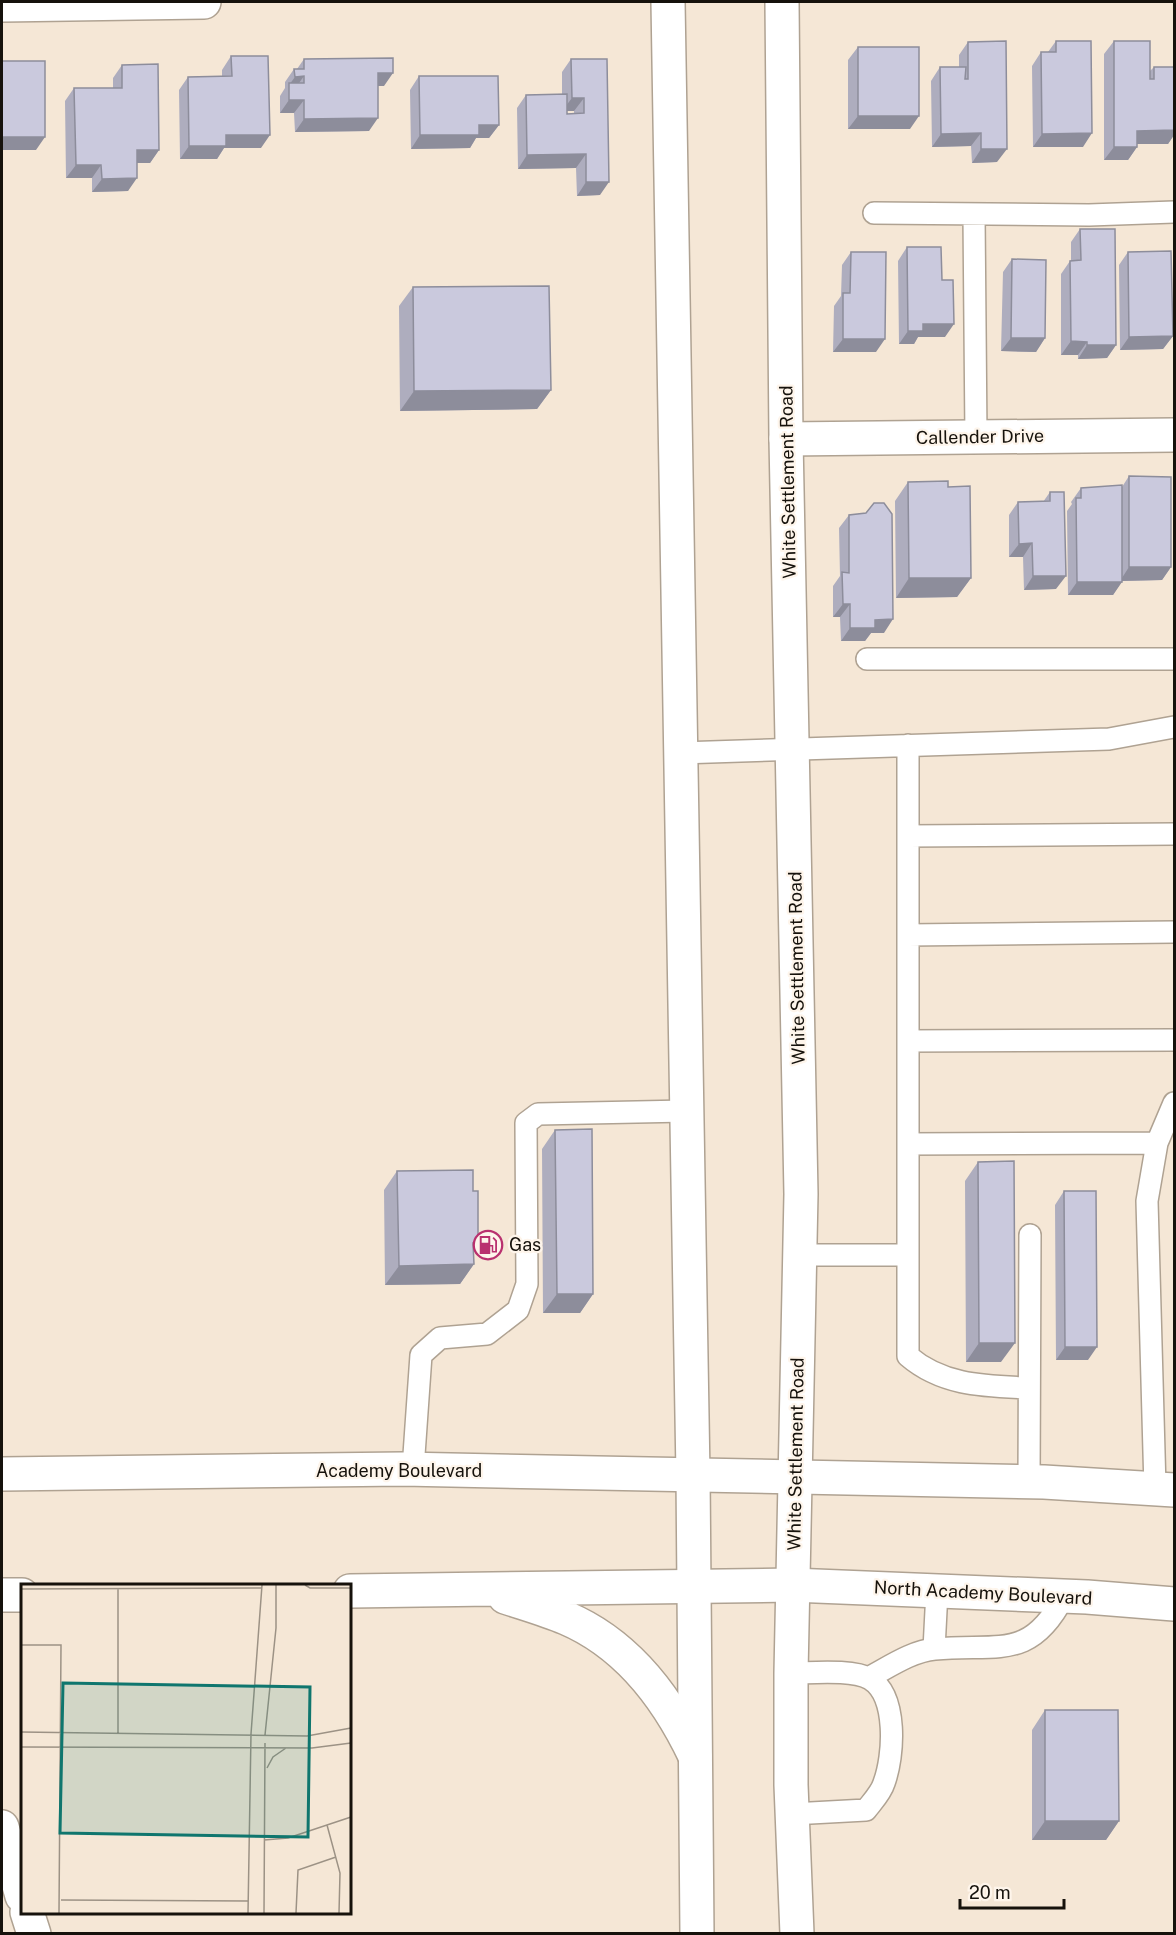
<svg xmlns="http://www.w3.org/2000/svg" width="1176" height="1935" font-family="'Public Sans',sans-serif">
<rect width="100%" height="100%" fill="#f5e7d6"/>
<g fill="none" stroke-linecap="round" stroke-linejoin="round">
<g stroke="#afa292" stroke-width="24">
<path id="lane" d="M874,213L1089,215L1174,212
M974,215L976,437
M867,659H1174
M908,745V1144
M680,753L1109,739L1174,727
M908,836L1174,834
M908,935L1174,932
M908,1041L1174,1040
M800,1255H908
M1029,1388C985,1386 943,1386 908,1356V1144L1157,1143
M413,1469L421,1355L440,1338L487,1334L518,1310L527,1284L526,1123L538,1114L686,1111
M1029,1482L1030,1235
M1155,1488L1147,1201L1157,1143L1174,1103
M934,1649L937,1591
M791,1673C812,1673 853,1669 870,1679C898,1696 894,1756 884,1783C881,1793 872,1802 866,1810L792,1814
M868,1678C889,1667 912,1651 935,1649C997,1643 1030,1662 1064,1596"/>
</g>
<g stroke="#afa292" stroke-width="36">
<path id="street" d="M2,5L204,2
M786,439L1174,435
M2,1827L22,1896
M27,1912L34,1934"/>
</g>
<g stroke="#afa292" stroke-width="36">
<path id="secondary" d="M2,1474L403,1469L1044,1482L1174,1490
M350,1591L792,1585L1087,1597L1174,1604
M2,1595H22
M505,1597C526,1604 547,1610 566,1618C627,1644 668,1699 695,1756"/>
</g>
<g stroke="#afa292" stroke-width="36">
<path id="primary" d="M668,2L693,1475L697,1934
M782,2L786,439L801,1194L791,1673V1785L797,1934"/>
</g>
<use href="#lane" stroke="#fff" stroke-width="21"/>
<use href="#street" stroke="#fff" stroke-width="33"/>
<use href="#secondary" stroke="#fff" stroke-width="33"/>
<use href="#primary" stroke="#fff" stroke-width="33"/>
</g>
<path fill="#aeadbe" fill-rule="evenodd" d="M1056,41L1083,147H1033L1032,66L1041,52H1048Z
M1114,41L1150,71L1154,67H1174V135L1168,144H1137V147L1128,160H1104V54Z
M968,42L997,162L972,163L971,146L932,147L931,81L940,67H959V55Z
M858,47L910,129H848V60Z
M231,56L261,148H224L217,159H180L179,90L188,77L222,76V70Z
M304,59L384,86H378L369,131L295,132L294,113H280V96L285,88V82L294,69H297Z
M571,59H607L600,195L577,196L576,168L518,169L517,108L526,95L562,94V72ZM567,111H574V113L567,114Z
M122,65L159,150L150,163H137L128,191L92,192V178H66L65,101L74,88H113V78Z
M419,76L499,125L489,138H476L470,148L411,149L410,90Z
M1080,229L1116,345L1107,358L1078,359V355H1061V274L1070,261H1071V242Z
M907,247L942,280L945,337H918L914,344H899L898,261Z
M851,252L876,352H833L834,306L841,296L842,265Z
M1128,252L1173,336L1163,349L1120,350L1119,265Z
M1012,259L1045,338L1036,352L1001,351L1003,272Z
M413,287L551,390L537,409L400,411L399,306Z
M1129,476L1171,567L1162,580L1122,581L1113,595H1068L1067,511L1072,504L1071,502L1081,488L1122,487Z
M908,482L948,487L971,578L957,597L896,598L895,501Z
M1050,492L1056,589L1024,590L1023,557H1009V515L1018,502H1043Z
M849,515L884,633H871L865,641H841L840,617H833V586L840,576L839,528Z
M555,1130L593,1294L580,1313H543L542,1149Z
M978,1162L1001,1362H966L965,1181Z
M397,1171L473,1191L474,1264L460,1284L385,1285L384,1190Z
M1064,1191L1088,1360H1056L1055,1205Z
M1045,1710L1119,1821L1106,1840H1032V1730Z"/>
<path fill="#8d8d9b" d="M378,73H393L384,86H369Z
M304,76L294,90L289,85L295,77Z
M572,98H584L574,111H562Z
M289,100H304L294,113H280Z
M858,116H919L910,129H848Z
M378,118L369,131L295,132L304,119Z
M479,125H499L489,138H476L470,148L411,149L420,135Z
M1174,130V135L1168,144H1128L1137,131Z
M981,133L971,146L932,147L941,134Z
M1092,133L1083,147H1033L1042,134Z
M226,135H270L261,148H224L217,159H180L189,146Z
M2,137H45L36,150H2Z
M1114,147H1137L1128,160H1104Z
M981,149H1007L997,162L972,163Z
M137,150H159L150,163H127Z
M586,154L576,168L518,169L527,155Z
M76,165H101L92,178H66Z
M137,178L128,191L92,192L102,179Z
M586,182H609L600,195L577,196Z
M923,324H954L945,337H918L914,344H899L908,331Z
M1173,336L1163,349L1120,350L1129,337Z
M1011,338H1045L1036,352L1001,351Z
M843,339H885L876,352H833Z
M1071,341L1087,342L1078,355H1061Z
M1087,345H1116L1107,358L1078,359Z
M551,390L537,409L400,411L414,391Z
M1032,543L1023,557H1009L1019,544Z
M1129,567H1171L1162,580L1120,581Z
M1033,576H1066L1056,589L1024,590Z
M909,578H971L957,597L896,598Z
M1077,582H1122L1113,595H1068Z
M843,604H850L840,617H833Z
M893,619L884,633H871L865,641H841L850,628L875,620Z
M473,1243H478L465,1262Z
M474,1264L460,1284L385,1285L399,1266Z
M557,1294H593L580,1313H543Z
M979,1343H1015L1001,1362H966Z
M1065,1347H1097L1088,1360H1056Z
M1045,1821H1119L1106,1840H1032Z"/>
<path fill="#cac9dd" stroke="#8d8d9b" stroke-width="1.5" d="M1006,41L1007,149H981V133L941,134L940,67H966L965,79H968V42Z
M1056,41H1091L1092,133L1042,134L1041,52H1056Z
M1114,41H1150V79H1154V67H1174V130L1137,131V147H1114Z
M858,47H919V116H858Z
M231,56H268L270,135H226V146H189L188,77L232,76Z
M393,58V73H378V118L304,119V100H289V83H304V76L295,77L294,69H304V59Z
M571,59H607L609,182H586V154L527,155L526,95L567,94V114L584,113V98H572Z
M2,61H45V137H2Z
M158,64L159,150H137V178L102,179L101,165H76L74,88H122V65Z
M419,76H498L499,125H479V135H420Z
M1080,229H1115L1116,345H1087V342L1071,341L1070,261L1081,260Z
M907,247H941L942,280H953L954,324H923V331H908Z
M1171,251L1173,336L1129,337L1128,252Z
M851,252H886L885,339H843V293H850Z
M1012,259L1046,260L1045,338H1011Z
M549,286L551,390L414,391L413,287Z
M1129,476L1171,477V567H1129Z
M948,481V487L970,486L971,578H909L908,482Z
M1122,485V582H1077L1076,498H1081V488Z
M1050,492H1064L1066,576H1033L1032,543L1019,544L1018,502L1050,501Z
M874,503H884L892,514L893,619L875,620V628H850V604H843L842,572L849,573V515L866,513Z
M592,1129L593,1294H557L555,1130Z
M1014,1161L1015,1343H979L978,1162Z
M473,1170V1191H478V1243H473L474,1264L399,1266L397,1171Z
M1064,1191H1096L1097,1347H1065Z
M1045,1710H1118L1119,1821H1045Z"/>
<defs>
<g id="fuel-ring" transform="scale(1.5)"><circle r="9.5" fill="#fef5eb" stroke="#b9316f" stroke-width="1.5"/><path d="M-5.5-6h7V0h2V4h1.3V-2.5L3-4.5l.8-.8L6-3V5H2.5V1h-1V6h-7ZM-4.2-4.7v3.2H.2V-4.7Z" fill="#b9316f"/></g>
</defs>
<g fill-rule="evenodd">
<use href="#fuel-ring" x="488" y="1245"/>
</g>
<g text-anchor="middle" stroke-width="4.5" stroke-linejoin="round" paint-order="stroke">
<g font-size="18" fill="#16120c" stroke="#fef5eb">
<text transform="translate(980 437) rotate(-1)" y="6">Callender Drive</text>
<text transform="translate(788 482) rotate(-91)" y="6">White Settlement Road</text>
<text transform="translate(797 968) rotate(-91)" y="6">White Settlement Road</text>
<text transform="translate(796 1454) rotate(-89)" y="6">White Settlement Road</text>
<text x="399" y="1477">Academy Boulevard</text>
<text transform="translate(983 1593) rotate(3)" y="6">North Academy Boulevard</text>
</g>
<g font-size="18" fill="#16120c" stroke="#fef5eb" text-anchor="start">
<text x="509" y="1251">Gas</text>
</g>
</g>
<g transform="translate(21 1584)">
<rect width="330" height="330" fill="#f5e7d6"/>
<path fill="none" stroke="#9c9285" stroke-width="1.5" d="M284,1L289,4H330M0,5L241,4M97,5V149M0,61H40L38,329M0,148L286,152L330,144M230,150L241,1M244,151L255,44V1M0,163L291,164L330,159M246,184L252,173L265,164M306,241L319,289L318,329M243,256L267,254L330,233M40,316L227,317M227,329L230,150M243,329L244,159M275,329L277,286L315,273"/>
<path fill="#0f766e" fill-opacity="0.15" stroke="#0f766e" stroke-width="3" d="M42,99L289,103L287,253L39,249Z"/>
<rect width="330" height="330" fill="none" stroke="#16120c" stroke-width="3"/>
</g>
<rect width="1176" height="1935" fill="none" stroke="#16120c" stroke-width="6"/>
<path d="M960 1899v9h104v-9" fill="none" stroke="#16120c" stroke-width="3"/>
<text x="969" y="1899" font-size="18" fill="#16120c" stroke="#fef5eb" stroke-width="4.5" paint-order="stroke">20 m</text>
</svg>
